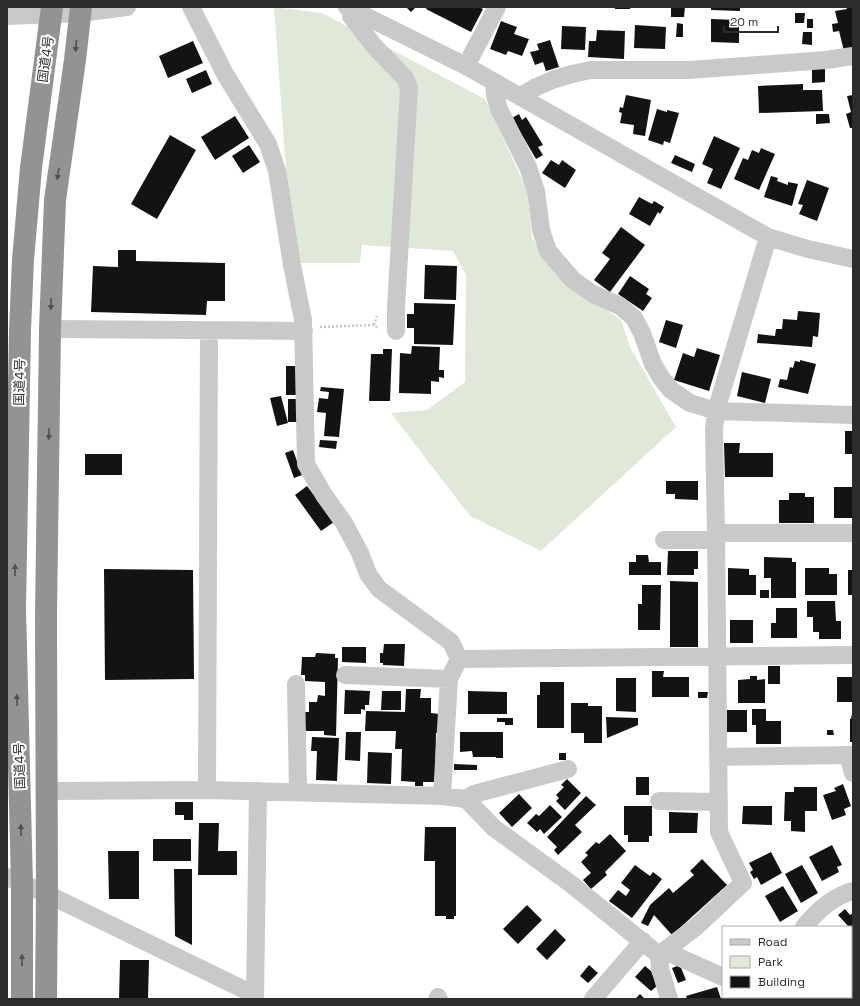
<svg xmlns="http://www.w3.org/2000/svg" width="860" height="1006" font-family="'Space Grotesk','Noto Sans JP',sans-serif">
<rect width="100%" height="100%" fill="#fff"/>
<path fill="#e0e9d9" d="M274,7L322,13L485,99L527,190L532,238L556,275L621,320L630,347L676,427L541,551L470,516L391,413L427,410L465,382L466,275L453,251L362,245L360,263H300L287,183Z"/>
<path fill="#131313" d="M406,7H416L411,12Z
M427,7H479L483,9L471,32L426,9Z
M615,7H631L630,9H615Z
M671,7H685L684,17H671Z
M711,7H740V11L711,10Z
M846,7H853V49L844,51L839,31L833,32L832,24L838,23L835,11L847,9Z
M795,13H805L804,23H795Z
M711,19L739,20V43L711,42Z
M807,19H813V28H807Z
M501,21L517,27L514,34L529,39L522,56L508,51L506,55L490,49Z
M677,23L683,24V37H676Z
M635,25L666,27L665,49L634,48Z
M562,26L586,27L585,50L561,49Z
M597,30L625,31L624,59L588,57L589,41H596Z
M803,32H812V45L802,44Z
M550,40L559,67L546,71L543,62L535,65L530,52L539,50L537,44Z
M193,41L203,63L168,78L159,56Z
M812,68H825V82L812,83Z
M206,70L212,84L192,93L186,79Z
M803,84V90H822L823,111L759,113L758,86Z
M626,95L651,100L645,136L633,134L634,125L620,123L622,113L619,112L620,107L623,108Z
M853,95V128H850L846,114L851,112L847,96Z
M657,109L667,112V110L679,113L670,143L664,141L663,145L648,140Z
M519,114L522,120L526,117L543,145L538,147L543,155L536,159L512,118Z
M816,114H829L830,123L816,124Z
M235,116L249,138L215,160L201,137Z
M170,135L196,150L157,219L131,204Z
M714,136L740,148L721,189L707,183L713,169L702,164Z
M249,145L260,162L243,173L232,156Z
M761,148L775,154L759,190L734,179L743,158L748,160L752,150L759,153Z
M675,155L695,164L692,172L671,163Z
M551,160L559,165L562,160L576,170L565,188L542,173Z
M771,176L778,178L777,181L788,185V182L798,184L792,206L764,197Z
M807,180L829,188L817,221L799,214L803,205L798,204Z
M639,197L652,204L654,201L664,207L660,214L658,212L650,226L629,214Z
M621,227L645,245L610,292L594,280L610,259L602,253Z
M118,250H136V261L225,263V301H207L206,315L91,312L93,266L118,267Z
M425,265L457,266L456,300L424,299Z
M630,276L649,289L646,294L652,298L643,311L618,294Z
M414,303L455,304L453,345L414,344V328H407V314H414Z
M798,311L820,313L818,337L813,336L812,347L757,343L758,334L775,336L776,329H782L783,319L797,320Z
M666,320L683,325L676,348L659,342Z
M412,346L440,347L439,370H444V378L439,377V382L431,381V394L399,393L400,353L411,354Z
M697,348L720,355L709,391L674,380L683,353L694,357Z
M383,349H392L390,401H369L371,354H383Z
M800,360L816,364L808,394L778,387L780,379L787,380L790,367L793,368L795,361L800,362Z
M286,366H298V395H286Z
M742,372L771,379L765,403L737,396Z
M321,387L344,389L339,437L324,436L326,413L317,412L319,398L328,399L329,392L320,391Z
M281,396L288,423L277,426L270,398Z
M288,399H298V422H288Z
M845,431H853V454H845Z
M320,440L337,441L336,449L319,447Z
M724,443H740L739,453H773V477H725Z
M293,450L302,475L294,478L285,453Z
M85,454H122V475H85Z
M666,481H698V500L675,499V494H666Z
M307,486L334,522L321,531L295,495Z
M834,487H853V518H834Z
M789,493H805V497H814V523H779V500H789Z
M668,551H698V569H694V575H667Z
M636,555H648L649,562H661V575H629V562H636Z
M764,557L792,558V562H796V598H771V578H764Z
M728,568L749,569V575H756V595H728Z
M805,568H829V574H837V595H805Z
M104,569L193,570L194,679L105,680Z
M848,570H853V595H848Z
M670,581L698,582V647H670Z
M642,585H661L660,630H638V604H642Z
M760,590H769V598H760Z
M807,601H835L836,621H841V639H819V632H813V617H807Z
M776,608H797V638H771V623H776Z
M730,620H753V643H730Z
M384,644H405L404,666L383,665V663H380V653H383Z
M342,647H366V663L342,662Z
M316,653L335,654V658H338L336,736L324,735V731H303L304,712H309V702H317L318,695L325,696V682L305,681V675H301L302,657H315Z
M768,666H780V684H768Z
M652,671H664L663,677H689V697H652Z
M750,676H757V680L765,679V703H738V680L750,679Z
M837,677H853V702H837Z
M616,678H636V712L616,711Z
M540,682H564V728H537V695H540Z
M406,689H421L420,698H431V713L439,714V733H436L435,782H423V786H415V782L401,781L402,749H395L396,731H365L366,711L405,712Z
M345,690L370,691L369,705H365V710L361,709V714H344Z
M382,691H401V710H381Z
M468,691L507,692V714H468Z
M698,692H708L707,698H698Z
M571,703H588V706H602V743H584V733H571Z
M752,709H766V721H781V744H756V725H752Z
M727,710H747V732H727Z
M852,714H853V742H850V719H851Z
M606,717L638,718V725L607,738Z
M497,718H513V725H505V722H497Z
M827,730H833L834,735H827Z
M346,732H361L360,761L345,760Z
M460,732H503V758H496V757H473L472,751L460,752Z
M312,737L339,738L337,781L316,780L317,751H311Z
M368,752L392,753L391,784L367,783Z
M559,753H566V760H559Z
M454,764L477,765V770H454Z
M636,777H649V795H636Z
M567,779L581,793L565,810L556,801L559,798L556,795L564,787L561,785Z
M843,784L851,806L844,809L846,815L832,820L823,795L836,791L834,788Z
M794,787H817V811H805V832L791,831V821H784L785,792H794Z
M519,794L532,808L512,827L499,813Z
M586,796L596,805L575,825L582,832L558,855L554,850L557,847L547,837Z
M175,802H193V820H184V815H175Z
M550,805L562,817L544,834L540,829L537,832L527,823L536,814L539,816Z
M624,806H652V836H649V842H628V835H624Z
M743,806H772V825L742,824Z
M669,812L698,813L697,833H669Z
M199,823H219L218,851H237V875H198Z
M425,827H456V916H454V919H446V916H435V861H424Z
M610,834L626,851L605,872L607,875L591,889L583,880L591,873L581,862L588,855L585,853L596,842L599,844Z
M153,839H191V861H153Z
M832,845L842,865L837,867L839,872L822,881L809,857Z
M108,851H139V899H109Z
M771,852L782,873L761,885L757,877L754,879L750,872L753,870L749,863Z
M702,859L727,885L672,935L654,915L648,926L641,923L650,905L669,888L673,893L694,875L690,871Z
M635,865L650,876L653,872L662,879L632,918L609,901L618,890L626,896L630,890L621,883Z
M802,865L818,893L801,903L785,874Z
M174,869H192V945L175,936Z
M783,886L798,911L780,922L765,896Z
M527,905L542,920L518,944L503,929Z
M845,909L850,915L853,913V932L851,927H849L838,915Z
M555,929L566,940L547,960L536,949Z
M853,943V982L851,983V945Z
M120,960H149L148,999H119Z
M589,965L598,973L588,983L580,976Z
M680,965L686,980L678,983L672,968Z
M645,966L651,971L657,986L651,991L635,977Z
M717,987L721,999H687L686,996Z
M640,994L645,999H635Z
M764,997H776L777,999H763Z
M780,997H806L803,999H782Z"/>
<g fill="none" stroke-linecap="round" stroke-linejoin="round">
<path stroke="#c9c9c9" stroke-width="2.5" stroke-dasharray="2 2" stroke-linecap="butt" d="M374,325L377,316
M320,327L374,325L378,328"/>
<path stroke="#c9c9c9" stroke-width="18" d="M191,7L225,74L268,144L277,171L292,265L303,320L306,464L324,495L344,523L360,553L368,574L379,589L451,642L459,659L449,679L442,796
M347,7L466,66L768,237L808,249L853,259
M351,7V16L374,46L405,78L409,88L396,307V331
M7,16L80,13L127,7
M466,66L497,7
M494,82L495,95L499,109L528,167L536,191L541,230L548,251L573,280L593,294L620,306L634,318L642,333L653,364L662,379L671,390L690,403L716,411L853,415
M520,97L536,87L555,79L572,74L591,70H689L826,60L853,56
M768,237L716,411L714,430L716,533H853
M50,329L304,331
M664,540H716
M459,659L853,655
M345,675L449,679
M296,684L298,792
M848,755L853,773
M718,757L853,755
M207,790L209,331
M46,791L207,790L442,796L466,799L494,828L571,884L659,955L660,968L669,999
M466,799L474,794L568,769
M659,801L719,802
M7,877L47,894L255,995
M804,927C817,911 833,896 853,891
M665,951L723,977
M659,955L697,926L743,883L719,832L716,533
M438,997L439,999
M745,997L747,999
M255,999L258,791
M593,999L643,941"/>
<path stroke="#939393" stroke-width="22" d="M22,999V884L15,608L20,330L23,260L31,168L52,7
M46,999L47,894L46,616L50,329L55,200L75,60L81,7"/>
</g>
<defs><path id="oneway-solid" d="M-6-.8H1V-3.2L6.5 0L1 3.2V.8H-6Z"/></defs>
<g fill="#505050">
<use href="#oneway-solid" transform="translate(76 46) rotate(95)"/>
<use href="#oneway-solid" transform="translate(58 174) rotate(98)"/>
<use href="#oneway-solid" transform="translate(51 304) rotate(92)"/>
<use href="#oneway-solid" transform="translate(49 434) rotate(91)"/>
<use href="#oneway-solid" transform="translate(15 570) rotate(-89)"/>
<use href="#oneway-solid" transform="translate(17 700) rotate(-92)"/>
<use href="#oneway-solid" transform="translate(21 830) rotate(-92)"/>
<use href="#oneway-solid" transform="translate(22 960) rotate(-90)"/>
</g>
<g text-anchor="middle" stroke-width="4" stroke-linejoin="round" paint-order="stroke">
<g font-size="13" fill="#2c2c2c" stroke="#fff">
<text transform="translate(45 59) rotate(-82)" y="5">国道4号</text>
<text transform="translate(19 382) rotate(-89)" y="5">国道4号</text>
<text transform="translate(19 766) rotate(-92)" y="5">国道4号</text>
</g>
</g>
<rect width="860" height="1006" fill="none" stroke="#2c2c2c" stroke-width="16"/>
<rect x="722" y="926" width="130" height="72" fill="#ffffff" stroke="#ababab"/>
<rect x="730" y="939" width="20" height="6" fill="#c9c9c9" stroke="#ababab"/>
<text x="758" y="946" font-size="12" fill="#2c2c2c">Road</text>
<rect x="730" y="956" width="20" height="12" fill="#e0e9d9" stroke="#ababab"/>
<text x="758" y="966" font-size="12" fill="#2c2c2c">Park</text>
<rect x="730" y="976" width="20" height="12" fill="#131313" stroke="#ababab"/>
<text x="758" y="986" font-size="12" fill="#2c2c2c">Building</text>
<path d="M724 26v6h54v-6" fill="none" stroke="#2c2c2c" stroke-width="2"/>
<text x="730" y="26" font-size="12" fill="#2c2c2c" stroke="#ffffff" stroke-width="3" paint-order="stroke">20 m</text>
</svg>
